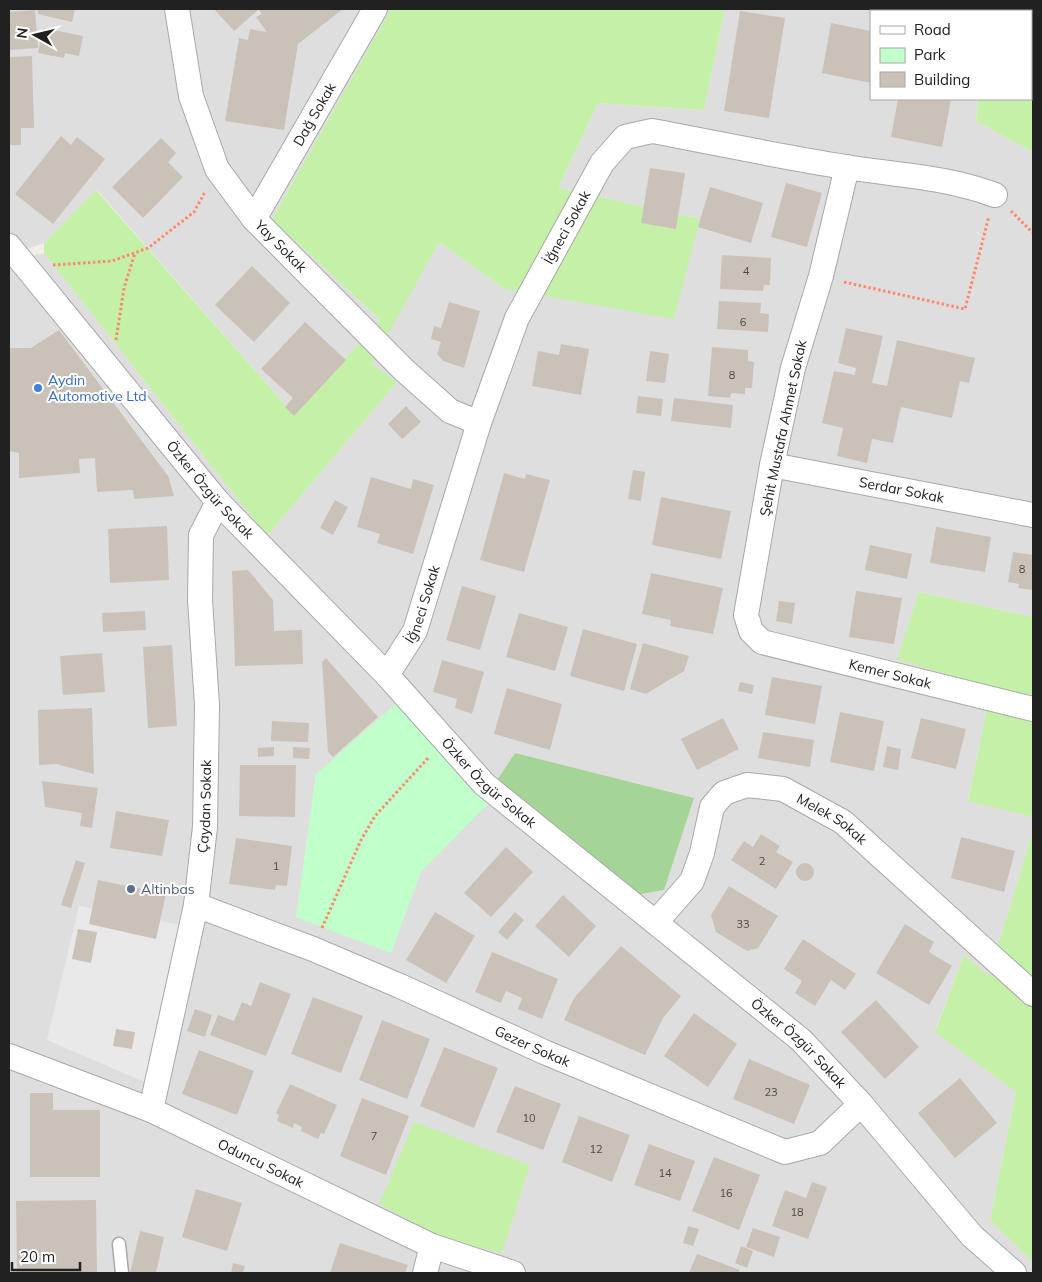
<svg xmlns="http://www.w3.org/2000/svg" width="1042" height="1282" font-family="Mulish,sans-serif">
<rect width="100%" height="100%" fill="#f2efe6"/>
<path fill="#dfdede" d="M9,9H391L272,219L380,320L294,415L97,190L44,243L9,255Z
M725,9H919L933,11H871V99H978L976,121L1033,152V617L919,592L898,659L991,688L968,800L1033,817V830L989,977L964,955L935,1031L1016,1092L990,1220L1033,1262V1273H9V261L44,253L267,536L397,382L372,364L391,326L439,242L505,289L700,219L558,188L598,103L704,110Z"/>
<path fill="#c5f0a8" d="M391,9H725L704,110L598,103L558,188L700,219L674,319L505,289L439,242L372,364L397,382L267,536L44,253V243L96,190L294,415L380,320L272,219Z
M919,9H1033V152L976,121L978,99H1031V11H933Z
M919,592L1033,617V817L968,801L991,688L897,659Z
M1033,830V1262L990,1220L1016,1092L935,1032L964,955L989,976Z
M414,1122L530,1165L502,1253L444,1239L379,1204Z"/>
<path fill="#a4d597" d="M515,753L694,798L664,890L635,895L496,782Z"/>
<path fill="#c1ffcb" d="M398,702L492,800L421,872L391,953L296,917L316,774Z"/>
<path fill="#e9e9e9" d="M79,906L181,925L147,1083L47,1040Z"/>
<path fill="#cac2b9" d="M38,9H75L72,22L38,14Z
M214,9H257L258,10L234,31Z
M258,9H343L298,44L284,130L225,121L239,38L248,40L250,29L267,32L256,17L262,14Z
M35,10L38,48L9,50V12Z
M740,11L785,18L769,118L724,111Z
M831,23L871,31V83L822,73Z
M43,28L83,36L79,56L65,53L64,58L38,53Z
M32,56L34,128H21V145H9V57Z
M898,99H951L942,147L891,137Z
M61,136L71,145L77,137L105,159L53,224L15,194Z
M161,138L176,153L168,162L183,177L143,218L112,187Z
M650,168L685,173L676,229L641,223Z
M786,183L822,193L807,247L771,237Z
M710,187L763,203L751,243L698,227Z
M722,255L771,258L770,285H764L763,291L720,289Z
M252,266L290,303L254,342L215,305Z
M719,301L761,303L760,313L769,314L768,332L717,329Z
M449,302L480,311L464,368L443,361L437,354L441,342L431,339L434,326L441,328Z
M305,322L346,360L294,416L285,407L293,398L261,369Z
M846,328L883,336L872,383L887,386L897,340L975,358L969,383L960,381L952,418L901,407L893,443L872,439L867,463L837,456L843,428L822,423L834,371L855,375L856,368L838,363Z
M59,330L168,476L174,496L134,499L133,490L97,492L95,458L79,459L80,473L19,478V453L10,451L9,348H31Z
M561,344L589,349L581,395L532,386L538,351L559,355Z
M712,347L748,350V361L754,362L752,388H745V394L731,393L730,398L708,396Z
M650,351L669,354L665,383L646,381Z
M638,396L663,399L661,416L636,413Z
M674,398L733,405L731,428L671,421Z
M406,406L421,422L402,439L388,424Z
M633,470L645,472L641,501L628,499Z
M504,473L525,479L526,474L550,480L524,572L480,560Z
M371,477L411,489L413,479L434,485L413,554L377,543L380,534L357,527Z
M661,497L731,511L721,559L652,545Z
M335,500L348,507L333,535L320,528Z
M167,526L169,580L110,583L108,529Z
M936,527L991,537L985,572L930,563Z
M870,545L912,554L907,579L865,570Z
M1013,552L1033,555V590L1018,588L1019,584L1008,582Z
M248,570L273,600L274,631L302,630L303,664L235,666L232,571Z
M651,573L723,588L713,634L670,626L671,620L642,614Z
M462,586L496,596L480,650L446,640Z
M856,591L902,598L894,644L849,637Z
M779,601L795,603L792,624L776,621Z
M145,611L146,630L103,632L102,613Z
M519,613L568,627L555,671L506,657Z
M583,629L637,644L624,691L570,676Z
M643,643L689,656L684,671L646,694L630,689Z
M172,645L177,726L148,728L143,647Z
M102,653L105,692L63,695L60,656Z
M326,658L378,717L333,757L328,752L322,662Z
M442,660L484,672L472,714L455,708L457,699L433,692Z
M772,677L822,686L815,724L765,715Z
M740,682L754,685L752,694L738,691Z
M507,688L562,704L550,750L494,734Z
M92,708L94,774L56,764L39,765L38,710Z
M840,712L884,721L874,771L830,762Z
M723,718L739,749L697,770L681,739Z
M921,718L966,729L956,769L911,758Z
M272,721L309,723L308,742L271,741Z
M763,732L814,740L810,767L758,758Z
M887,746L901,749L898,770L883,767Z
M274,747V756L258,757V748Z
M293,747L310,748L309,759L293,758Z
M240,765H296L295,817L239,816Z
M42,781L98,788L92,828L80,826L82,813L45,807Z
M116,811L169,820L162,856L110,848Z
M761,834L780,846L776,852L793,862L776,889L731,860L744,841L753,847Z
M961,837L1015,851L1004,892L951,878Z
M236,838L292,846L287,886L276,885L275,890L229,884Z
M506,847L533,872L491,917L464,893Z
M76,860L85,863L71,908L61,905Z
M796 872a9 9 0 1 1 18 0a9 9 0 1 1-18 0Z
M98,880L166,894L156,939L89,924Z
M729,886L778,916L758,948L747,951L716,932L711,915Z
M563,895L596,926L569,957L535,926Z
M435,912L475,936L446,983L406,960Z
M515,912L524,920L507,940L498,932Z
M905,924L934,942L929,952L952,966L929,1005L876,973Z
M78,929L97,932L91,963L72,959Z
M803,939L856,974L845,990L831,980L815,1006L795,993L802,981L784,969Z
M621,946L681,996L663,1018L645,1055L564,1020L574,998Z
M492,952L558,979L542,1019L518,1009L522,998L506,991L501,1003L475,992Z
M260,982L291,994L266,1056L210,1035L218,1015L234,1021L242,1002L251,1006Z
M313,997L363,1016L341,1073L291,1054Z
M876,1000L919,1047L885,1079L841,1032Z
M195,1009L212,1015L205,1037L187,1031Z
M694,1013L737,1044L708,1087L664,1056Z
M382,1020L430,1039L407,1099L359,1080Z
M116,1029L135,1032L132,1049L113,1046Z
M444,1047L498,1068L474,1128L420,1106Z
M199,1050L254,1071L237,1115L182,1094Z
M749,1059L810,1085L794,1124L733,1099Z
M960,1078L997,1123L955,1158L918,1113Z
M290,1084L337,1105L324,1134L321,1133L318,1139L301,1131L302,1127L294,1123L293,1128L277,1121L279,1115L276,1113Z
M515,1086L561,1104L543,1150L496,1132Z
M30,1093H53V1110H100V1177H30Z
M362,1098L409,1116L386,1175L340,1156Z
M579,1116L630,1135L612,1182L562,1162Z
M649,1144L695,1161L680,1201L634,1185Z
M714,1157L760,1175L739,1230L692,1211Z
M812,1182L827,1187L808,1239L772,1226L785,1190L806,1198Z
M196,1189L242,1203L227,1251L182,1237Z
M96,1200L97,1273H17L16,1201Z
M688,1226L699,1229L693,1246L683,1243Z
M753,1228L780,1237L774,1257L746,1247Z
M140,1231L164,1237L156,1273H130Z
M340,1243L408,1265L405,1273H330Z
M741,1246L753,1251L747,1268L735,1263Z
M697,1254L740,1270L738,1273H689Z
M233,1263L245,1266L243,1273H231Z"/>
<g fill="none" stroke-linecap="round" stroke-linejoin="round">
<g stroke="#a8a8a8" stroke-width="15">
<path id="service" d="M119,1244L122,1273"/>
</g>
<g stroke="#a8a8a8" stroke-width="26">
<g id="minor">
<path id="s1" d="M177,9L191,96L217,169L254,219L404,370L450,411L479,423"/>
<path id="s2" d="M847,167L821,276L793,368L772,465L746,615L751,631L762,642L1033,709"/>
<path id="s3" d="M254,219L375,9"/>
<path id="s4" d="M9,246L218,502L387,675L484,784L801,1040L861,1104L972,1236L1014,1273"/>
<path id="s5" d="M772,465L1033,515"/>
<path id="s6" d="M387,675L415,631L479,423L517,318L602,163L625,137L652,131C717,143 781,157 846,167C896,175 947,177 995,195"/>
<path id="s7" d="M196,905L313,949L400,986L544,1052L785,1152L820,1143L861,1104"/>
<path id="s8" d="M656,922L692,881L702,853L712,807L724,793L747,785L783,789L843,822L1033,994"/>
<path id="s9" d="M9,1056L151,1110L432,1246L513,1273"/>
<path id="s10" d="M151,1110L196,905L205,827L207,705L200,600L201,535L218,502"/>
<path d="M425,1273L432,1246"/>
</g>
</g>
<path stroke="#ff886a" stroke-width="3" stroke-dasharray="2.5 2.5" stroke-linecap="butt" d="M1011,211L1033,233
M53,265L112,261L148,248L194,212L205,192
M844,282L965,309L989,216
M116,340L124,288L135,253
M322,928L361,840L375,816L429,757"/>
<use href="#service" stroke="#fff" stroke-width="12"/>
<use href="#minor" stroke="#fff" stroke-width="24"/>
</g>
<circle fill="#3f7fe0" stroke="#fff" stroke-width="2" cx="38" cy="388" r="5"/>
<circle fill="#5c6f8a" stroke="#fff" stroke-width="2" cx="131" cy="889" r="5"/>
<g text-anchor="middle" stroke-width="4" stroke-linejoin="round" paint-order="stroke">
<g font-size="11" fill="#4b4947">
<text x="746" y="275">4</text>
<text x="743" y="326">6</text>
<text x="732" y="379">8</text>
<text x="1022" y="573">8</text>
<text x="762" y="865">2</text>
<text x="276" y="870">1</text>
<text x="743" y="928">33</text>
<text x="771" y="1096">23</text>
<text x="529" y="1122">10</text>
<text x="374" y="1140">7</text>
<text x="596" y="1153">12</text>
<text x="665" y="1177">14</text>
<text x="726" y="1197">16</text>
<text x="797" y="1216">18</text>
</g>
<g font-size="14" fill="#212121" stroke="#fff">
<text dy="5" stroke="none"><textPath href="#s3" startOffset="121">Dağ Sokak</textPath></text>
<text dy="5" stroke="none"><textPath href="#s6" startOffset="485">İğneci Sokak</textPath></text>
<text dy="5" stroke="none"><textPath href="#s1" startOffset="266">Yay Sokak</textPath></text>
<text transform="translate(783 428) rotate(-78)" y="5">Şehit Mustafa Ahmet Sokak</text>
<text dy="5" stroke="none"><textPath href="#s4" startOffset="316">Özker Özgür Sokak</textPath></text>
<text dy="5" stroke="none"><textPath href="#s5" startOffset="132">Serdar Sokak</textPath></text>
<text dy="5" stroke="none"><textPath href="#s6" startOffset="80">İğneci Sokak</textPath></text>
<text dy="5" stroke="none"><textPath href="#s2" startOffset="624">Kemer Sokak</textPath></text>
<text dy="5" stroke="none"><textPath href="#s4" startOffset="721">Özker Özgür Sokak</textPath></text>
<text dy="5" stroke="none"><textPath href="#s10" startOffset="309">Çaydan Sokak</textPath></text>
<text dy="5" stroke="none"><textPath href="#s8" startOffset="268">Melek Sokak</textPath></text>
<text dy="5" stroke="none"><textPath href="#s4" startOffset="1126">Özker Özgür Sokak</textPath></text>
<text dy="5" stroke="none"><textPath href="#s7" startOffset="365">Gezer Sokak</textPath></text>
<text dy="5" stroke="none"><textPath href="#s9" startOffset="274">Oduncu Sokak</textPath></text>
</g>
<g font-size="14" fill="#366cbe" stroke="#fff" text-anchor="start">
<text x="48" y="385">Aydin<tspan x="48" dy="16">Automotive Ltd</tspan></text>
</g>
<g font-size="14" fill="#4e5e75" stroke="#fff" text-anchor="start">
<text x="141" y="894">Altinbas</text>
</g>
</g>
<rect width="1042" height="1282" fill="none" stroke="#212121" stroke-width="20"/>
<rect x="870" y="10" width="162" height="90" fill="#ffffff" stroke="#a6a6a6"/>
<rect x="880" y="26" width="25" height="8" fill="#ffffff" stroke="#a6a6a6"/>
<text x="914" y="35" font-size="15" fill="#212121">Road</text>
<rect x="880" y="48" width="25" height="15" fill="#c1ffcb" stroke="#a6a6a6"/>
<text x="914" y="60" font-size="15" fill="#212121">Park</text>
<rect x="880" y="72" width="25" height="15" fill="#cac2b9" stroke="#a6a6a6"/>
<text x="914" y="85" font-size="15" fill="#212121">Building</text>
<g transform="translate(35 35) rotate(278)" stroke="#ffffff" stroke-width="4" paint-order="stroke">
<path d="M0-4L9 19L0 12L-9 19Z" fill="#212121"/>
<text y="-8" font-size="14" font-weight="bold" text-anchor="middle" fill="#212121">N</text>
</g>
<path d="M12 1262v8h68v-8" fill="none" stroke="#212121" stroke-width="2.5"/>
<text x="20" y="1262" font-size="15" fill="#212121" stroke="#ffffff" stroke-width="4" paint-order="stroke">20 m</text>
</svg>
